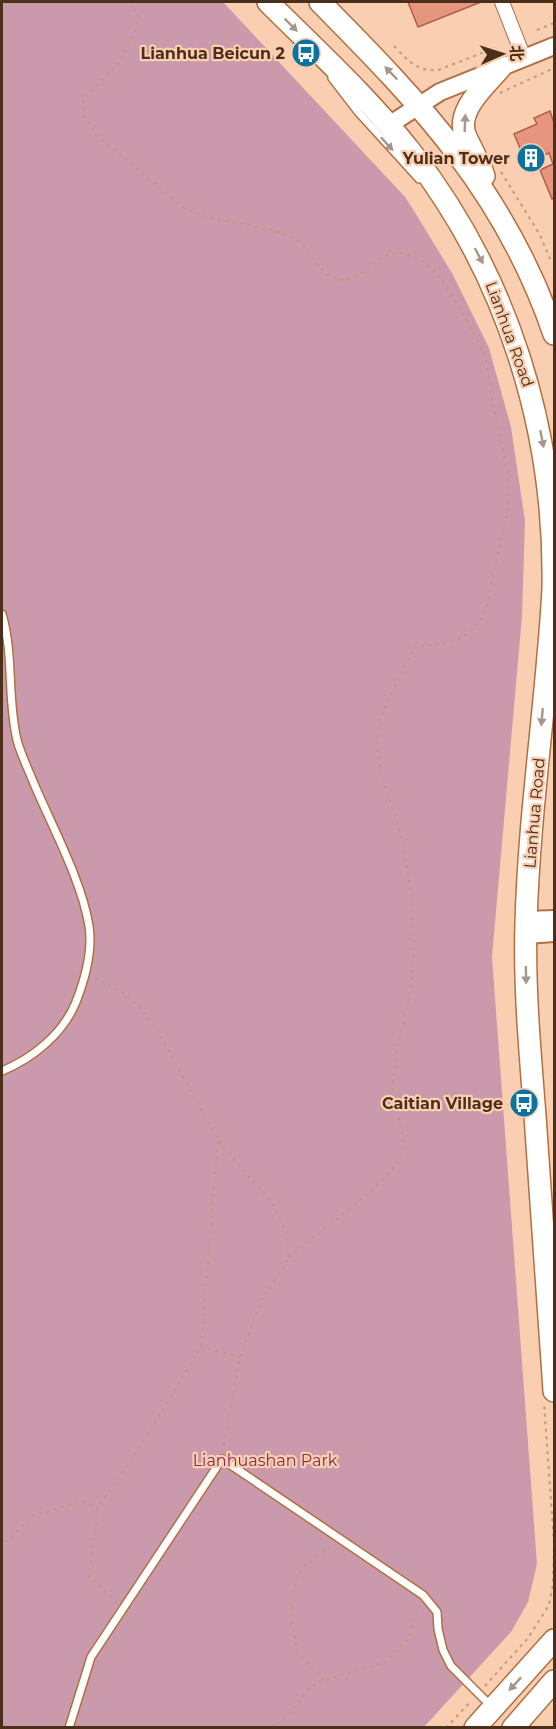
<svg xmlns="http://www.w3.org/2000/svg" width="556" height="1729" font-family="Montserrat,'Noto Sans SC',sans-serif">
<rect width="100%" height="100%" fill="#f9ceb1"/>
<path fill="#ca9aac" d="M2,2H223L406,198L452,273L489,348L511,427L525,521L522,616L492,957L537,1564L528,1602L511,1632L424,1727L2,1728Z"/>
<path fill="#e6957f" stroke="#ac604c" stroke-width="1.5" d="M408,2H481L418,27Z
M550,111L554,123V198L552,199L540,170L553,164L549,153L526,162L514,134L537,124L534,118Z"/>
<g fill="none" stroke-linecap="round" stroke-linejoin="round">
<g stroke="#b17041" stroke-width="10">
<path id="service" d="M332,78L359,113L419,179
M2,614C14,655 7,698 17,740C21,755 29,771 35,786C53,828 82,882 89,926C93,952 85,979 76,1002C63,1034 33,1058 2,1071
M69,1728L91,1657L222,1459L423,1595L437,1612L438,1629L443,1650L451,1666L491,1706"/>
</g>
<g stroke="#b17041" stroke-width="16">
<path id="minor" d="M502,2L524,58"/>
</g>
<g stroke="#b17041" stroke-width="20">
<path id="tertiary" d="M389,125L440,92L554,46
M526,920L554,919
M526,935L554,933"/>
</g>
<g stroke="#b17041" stroke-width="24">
<path id="primary" d="M268,2C316,50 369,98 411,152C508,276 556,432 553,589C547,700 529,811 526,923C524,987 530,1052 535,1116C541,1207 548,1299 554,1391
M320,2C422,105 506,193 554,334
M484,176C479,162 472,150 466,137C454,111 486,85 501,67
M475,1728L554,1640
M513,1728L554,1681"/>
</g>
<path stroke="#c0997f" stroke-width="2" stroke-dasharray="3 4.5" stroke-linecap="butt" d="M130,2L139,18L133,37L119,63L86,95L82,105L85,117L100,138L183,207C217,225 257,222 292,237C312,246 316,275 337,279C371,287 378,227 430,267C444,277 478,338 484,355C489,371 490,388 493,404C499,432 507,461 508,489C509,518 499,545 493,574C489,594 489,612 474,628C459,643 436,646 415,646C407,663 379,714 378,729C374,766 390,796 399,830C409,868 414,908 414,947C415,994 396,1036 393,1081C391,1106 409,1135 400,1158C390,1181 311,1238 289,1258
M537,30L554,23
M394,46C407,60 418,72 438,70L495,48
M500,93L554,68
M501,172L540,235L550,259
M95,978L129,996L153,1023L218,1140L275,1207L286,1233L289,1258L261,1301L240,1357L223,1450
M201,1347L239,1357
M5,1542L35,1514L83,1502L98,1507
M117,1603L89,1577L98,1507L136,1453L201,1347L218,1140
M324,1680L297,1653L292,1615L296,1579L306,1565L332,1546
M485,1686L528,1638L549,1605L553,1585L554,1543L544,1403
M271,1728L288,1715L310,1687L324,1680L385,1662L408,1639L419,1606
M446,1728L471,1701"/>
<use href="#service" stroke="#fff" stroke-width="7"/>
<use href="#minor" stroke="#fff" stroke-width="14"/>
<use href="#tertiary" stroke="#fff" stroke-width="16"/>
<use href="#primary" stroke="#fff" stroke-width="21"/>
</g>
<defs><path id="oneway-solid" d="M-6-.8H1V-3.2L6.5 0L1 3.2V.8H-6Z" transform="scale(1.5)"/></defs>
<g fill="#a6978d">
<use href="#oneway-solid" transform="translate(291 25) rotate(45)"/>
<use href="#oneway-solid" transform="translate(391 73) rotate(-134)"/>
<use href="#oneway-solid" transform="translate(465 123) rotate(-88)"/>
<use href="#oneway-solid" transform="translate(387 144) rotate(48)"/>
<use href="#oneway-solid" transform="translate(479 256) rotate(62)"/>
<use href="#oneway-solid" transform="translate(542 439) rotate(79)"/>
<use href="#oneway-solid" transform="translate(542 717) rotate(95)"/>
<use href="#oneway-solid" transform="translate(526 975) rotate(89)"/>
<use href="#oneway-solid" transform="translate(515 1684) rotate(133)"/>
</g>
<defs>
<g id="bus-disc" transform="scale(1.5)"><circle r="9.5" fill="#0d729f" stroke="#f9ceb1"/><path d="M-5-6H5V4H4V6H2V4H-2V6H-4V4H-5ZM-3.5-4V0h7V-4ZM-3.5 1.2v1.5H-2V1.2ZM2 1.2v1.5H3.5V1.2Z" fill="#fff"/></g>
<g id="building-disc" transform="scale(1.5)"><circle r="9.5" fill="#0d729f" stroke="#f9ceb1"/><path d="M-4-6H4V6H1V3H-1V6H-4ZM-2.5-4.3h1.7v1.8h-1.7ZM.8-4.3h1.7v1.8H.8ZM-2.5-1h1.7V.8h-1.7ZM.8-1h1.7V.8H.8Z" fill="#fff"/></g>
</defs>
<g fill-rule="evenodd">
<use href="#bus-disc" x="306" y="53"/>
<use href="#building-disc" x="531" y="158"/>
<use href="#bus-disc" x="524" y="1103"/>
</g>
<g text-anchor="middle" stroke-width="4.5" stroke-linejoin="round" paint-order="stroke">
<g font-size="16" font-weight="bold" fill="#4c2f1b" stroke="#f9ceb1" text-anchor="end">
<text x="285" y="59">Lianhua Beicun 2</text>
<text x="510" y="164">Yulian Tower</text>
<text x="503" y="1109">Caitian Village</text>
</g>
<g font-size="16" fill="#4c2f1b" stroke="#f9ceb1">
<text transform="translate(510 334) rotate(70)" y="6">Lianhua Road</text>
<text transform="translate(534 813) rotate(-85)" y="6">Lianhua Road</text>
</g>
<g font-size="16" fill="#812d53" stroke="#f9ceb1">
<text x="265" y="1466">Lianhuashan Park</text>
</g>
</g>
<rect width="556" height="1729" fill="none" stroke="#4c2f1b" stroke-width="6"/>
<g transform="translate(502 54) rotate(87)" stroke="#f9ceb1" stroke-width="4.5" paint-order="stroke">
<path d="M0-4.5L10 22L0 15L-10 22Z" fill="#4c2f1b"/>
<text y="-9" font-size="16" font-weight="bold" text-anchor="middle" fill="#4c2f1b">北</text>
</g>
</svg>
